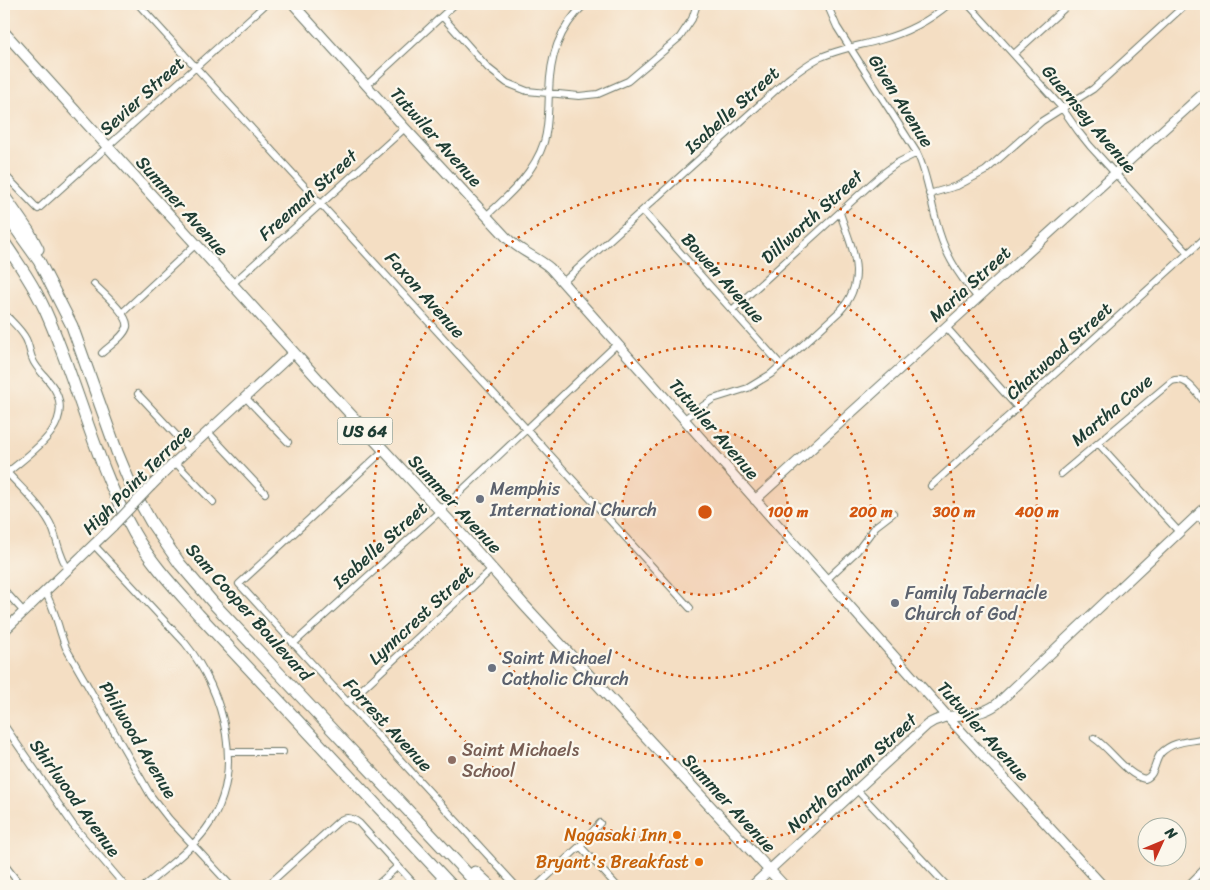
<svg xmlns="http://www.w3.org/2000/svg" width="1210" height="890" font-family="Sriracha,sans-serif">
<rect width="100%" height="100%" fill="#fbf7ec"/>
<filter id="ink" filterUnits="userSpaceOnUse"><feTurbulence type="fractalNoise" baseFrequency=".02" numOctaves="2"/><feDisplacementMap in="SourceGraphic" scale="10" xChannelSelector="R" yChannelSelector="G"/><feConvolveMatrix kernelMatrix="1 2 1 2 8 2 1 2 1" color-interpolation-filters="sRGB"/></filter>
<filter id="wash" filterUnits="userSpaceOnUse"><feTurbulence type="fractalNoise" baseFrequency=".0096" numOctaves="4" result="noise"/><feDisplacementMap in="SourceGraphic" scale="20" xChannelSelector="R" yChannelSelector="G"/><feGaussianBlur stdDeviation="1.12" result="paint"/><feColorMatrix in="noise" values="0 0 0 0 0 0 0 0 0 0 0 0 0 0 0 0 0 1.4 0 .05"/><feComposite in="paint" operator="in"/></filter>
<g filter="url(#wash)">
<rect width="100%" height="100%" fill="#f4dec3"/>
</g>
<g filter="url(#ink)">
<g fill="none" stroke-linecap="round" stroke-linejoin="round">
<g stroke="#6a7566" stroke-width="8">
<path id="street" d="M138,4L690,608
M735,4H736
M827,4L837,27L917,153C927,173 930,198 936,220C943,251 957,274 978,298
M968,4L1062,108L1078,131L1090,146L1188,253
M442,16L488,68L507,83L527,91L579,96L598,94L628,81L680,37L692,19L697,4
M1014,54L1069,4
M367,85L455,4
M4,174L38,209L266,4
M929,194L957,186L985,171L1042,121L1093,89L1186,4
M643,211L781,365
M486,216C510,194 534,173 544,142C549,125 548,109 549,93C550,57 558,29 585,4
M563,282L788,79C797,72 806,65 817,59C837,49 859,46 880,40C906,33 929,21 949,4
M94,284C102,292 130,316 127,327C124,337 109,346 102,353
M231,285L405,128
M732,310L882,174L897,163L917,153
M4,313C11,321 21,329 26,339C30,347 30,357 35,364C41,374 51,381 56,392C73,427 30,453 7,473
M122,313L195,245
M946,327L1018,408
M138,394L189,449
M245,397L288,442
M684,419L713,399L748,388L771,374L840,311C869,279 852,249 840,213
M208,432L265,493
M1098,443L1179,532
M383,451L239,584L516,886
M175,462L213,502
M4,469C19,486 39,503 50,523C58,538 58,556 69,570
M1061,474L1172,381C1187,375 1197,394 1206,404
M931,486L1206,237
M1197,515L1206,525
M94,545L185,643C225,692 247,774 206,829C190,851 165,868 145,886
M827,579L857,551L876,526L893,513
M4,590L24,612
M45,592C56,610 58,629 66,648L151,796L169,819L231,886
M293,644L440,511L617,344
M347,703L493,568
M4,725L73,825L125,886
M1094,738C1111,749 1126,775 1145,779C1156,775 1154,761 1161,753C1174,740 1190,742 1206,738
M228,752H283
M857,790L947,886
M580,846L617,886
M4,864L21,886
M267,886L340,820C347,816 353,818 359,823L416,886
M376,886L398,866
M537,886L580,846L600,823
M1187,886L1206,867"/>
</g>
<g stroke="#6a7566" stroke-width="11">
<path id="secondary" d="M293,4L405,128L506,237C519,251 536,256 550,268L948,717L1103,886
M151,486L175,462L293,353
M755,500L1206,91
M4,631L113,526
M752,886L927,725C950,709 972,722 997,704L1206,507"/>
</g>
<g stroke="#6a7566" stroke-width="12">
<path id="primary" d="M4,32L318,379L455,527L525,606L784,886"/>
</g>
<g stroke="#6a7566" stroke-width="13">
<path id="highway" d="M4,196L29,232L38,249
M4,212L39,261L72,326L117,452L132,488L151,522L180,564L215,605L479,886
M4,242C19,264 34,286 45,310C78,383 95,463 134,533C151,563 175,588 198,614L452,886
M475,872L490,886"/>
</g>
<use href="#street" stroke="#fff" stroke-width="6"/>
<use href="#secondary" stroke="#fff" stroke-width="9"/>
<use href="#primary" stroke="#fff" stroke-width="10"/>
<use href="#highway" stroke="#fff" stroke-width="11"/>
<g stroke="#6a7566" stroke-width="11" stroke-linecap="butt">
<path id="secondary-bridge" d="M113,526L151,486"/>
</g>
<use href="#secondary-bridge" stroke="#fff" stroke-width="9"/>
</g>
</g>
<circle cx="705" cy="512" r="83" fill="#d45610" fill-opacity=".12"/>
<g fill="none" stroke="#d45610" stroke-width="2.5" stroke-dasharray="2.5 5">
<circle cx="705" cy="512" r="83"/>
<circle cx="705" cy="512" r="166"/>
<circle cx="705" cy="512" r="249"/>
<circle cx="705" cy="512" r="332"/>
</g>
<g fill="#6b7280" stroke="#fbf7ec" stroke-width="2">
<circle cx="480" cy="499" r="5"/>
<circle cx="895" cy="603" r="5"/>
<circle cx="492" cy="668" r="5"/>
</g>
<circle fill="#8d6e63" stroke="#fbf7ec" stroke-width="2" cx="452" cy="760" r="5"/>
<g fill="#e8710a" stroke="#fbf7ec" stroke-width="2">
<circle cx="677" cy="835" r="5"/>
<circle cx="699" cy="862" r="5"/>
</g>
<g text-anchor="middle" stroke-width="4.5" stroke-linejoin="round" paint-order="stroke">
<rect fill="#fbf7ec" stroke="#61756b" stroke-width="1" x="337.5" y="417.5" width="55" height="27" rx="4"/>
<g font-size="16" font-weight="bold" fill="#1f3d34">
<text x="365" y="437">US 64</text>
</g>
<g font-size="18" fill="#1f3d34" stroke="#fbf7ec">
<text transform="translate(142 96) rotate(-42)" y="6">Sevier Street</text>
<text transform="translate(901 101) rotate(58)" y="6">Given Avenue</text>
<text transform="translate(732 110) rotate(-42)" y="6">Isabelle Street</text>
<text transform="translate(1089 119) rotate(50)" y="6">Guernsey Avenue</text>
<text transform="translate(436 137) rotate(48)" y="6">Tutwiler Avenue</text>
<text transform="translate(308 195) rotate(-42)" y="6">Freeman Street</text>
<text transform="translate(182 206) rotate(48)" y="6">Summer Avenue</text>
<text transform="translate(812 217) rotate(-42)" y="6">Dillworth Street</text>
<text transform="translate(723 278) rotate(48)" y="6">Bowen Avenue</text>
<text transform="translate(970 284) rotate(-42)" y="6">Maria Street</text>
<text transform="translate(425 295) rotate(48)" y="6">Faxon Avenue</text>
<text transform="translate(1059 351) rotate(-42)" y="6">Chatwood Street</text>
<text transform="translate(1112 410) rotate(-40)" y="6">Martha Cove</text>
<text transform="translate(714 429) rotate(49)" y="6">Tutwiler Avenue</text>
<text transform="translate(137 480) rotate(-45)" y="6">High Point Terrace</text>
<text transform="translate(455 504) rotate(47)" y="6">Summer Avenue</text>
<text transform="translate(380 545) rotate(-42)" y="6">Isabelle Street</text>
<text transform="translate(249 612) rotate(48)" y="6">Sam Cooper Boulevard</text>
<text transform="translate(421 615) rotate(-43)" y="6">Lynncrest Street</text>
<text transform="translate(388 725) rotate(47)" y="6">Forrest Avenue</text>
<text transform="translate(983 731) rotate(48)" y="6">Tutwiler Avenue</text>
<text transform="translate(138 740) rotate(59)" y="6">Philwood Avenue</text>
<text transform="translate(852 773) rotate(-42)" y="6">North Graham Street</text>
<text transform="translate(75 798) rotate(54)" y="6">Shirlwood Avenue</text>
<text transform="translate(729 803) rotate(47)" y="6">Summer Avenue</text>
</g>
<g font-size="18" fill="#5b616d" stroke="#fbf7ec" text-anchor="start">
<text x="490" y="495">Memphis<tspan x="490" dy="21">International Church</tspan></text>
<text x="905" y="599">Family Tabernacle<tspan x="905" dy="21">Church of God</tspan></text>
<text x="502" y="664">Saint Michael<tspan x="502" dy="21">Catholic Church</tspan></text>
</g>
<g font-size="18" fill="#785e54" stroke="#fbf7ec" text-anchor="start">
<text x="462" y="756">Saint Michaels<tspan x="462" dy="21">School</tspan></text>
</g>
<g font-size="18" fill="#c56008" stroke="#fbf7ec" text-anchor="end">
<text x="667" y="841">Nagasaki Inn</text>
<text x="689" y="868">Bryant's Breakfast</text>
</g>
</g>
<circle cx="705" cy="512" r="8" fill="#d45610" stroke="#fbf7ec" stroke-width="2.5"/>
<g font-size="15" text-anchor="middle" font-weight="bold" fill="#d45610" stroke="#fbf7ec" stroke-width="4.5" stroke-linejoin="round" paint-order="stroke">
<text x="788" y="517">100 m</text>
<text x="871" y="517">200 m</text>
<text x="954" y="517">300 m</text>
<text x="1037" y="517">400 m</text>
</g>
<rect width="1210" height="890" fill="none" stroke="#fbf7ec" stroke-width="20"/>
<g transform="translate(1162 842) rotate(46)"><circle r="24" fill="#fbf7ec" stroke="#a3ada2"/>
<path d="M0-4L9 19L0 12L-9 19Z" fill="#c8321e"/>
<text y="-8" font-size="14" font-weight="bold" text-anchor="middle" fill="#1f3d34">N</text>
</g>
</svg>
